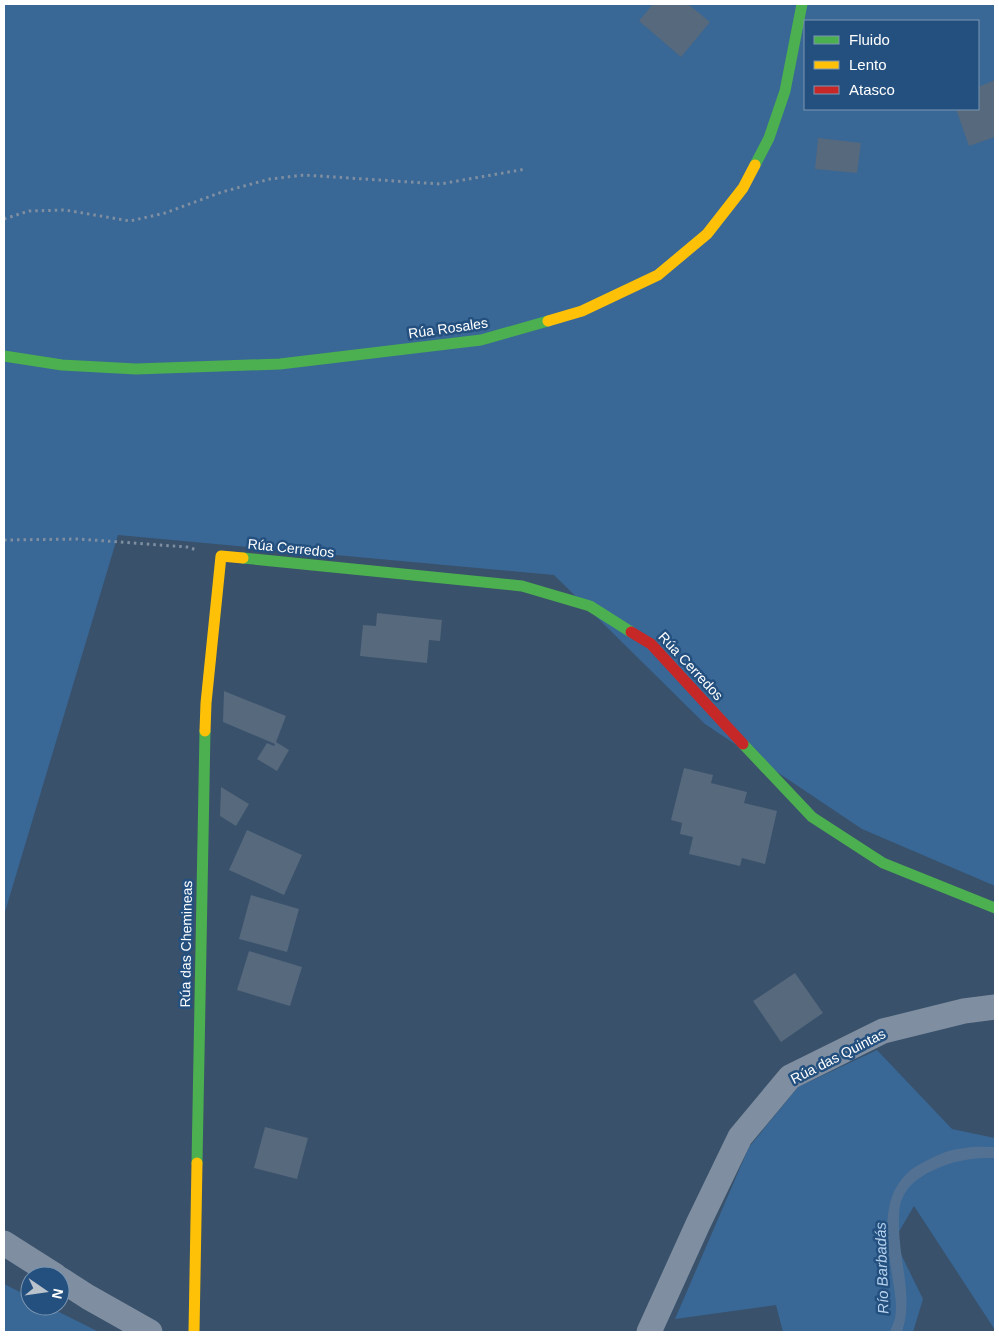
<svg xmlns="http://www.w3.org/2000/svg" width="999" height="1336" font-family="Helvetica,sans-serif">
<rect width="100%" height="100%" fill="#39516a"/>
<path fill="#396796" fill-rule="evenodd" d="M4,4H995V886L862,829L705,724L554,575L118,535L4,915ZM805,21H978V109H805Z
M877,1050L952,1129L995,1138V1330L914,1206L894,1240L923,1299L913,1332H783L776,1305L675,1319L749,1147L798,1087Z
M4,1284L30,1297V1306H47L99,1332H4Z"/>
<path fill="#537293" d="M995,1147V1158C970,1158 955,1160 932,1171C920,1176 907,1186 902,1199C899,1206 899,1214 899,1222C898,1258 914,1297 902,1332H890C891,1328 894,1323 895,1318C898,1302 893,1284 891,1268C885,1230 881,1184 922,1163C935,1156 949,1149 965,1148C974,1146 985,1147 995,1147Z"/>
<path fill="#56697d" d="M653,4H688L710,22L681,57L639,21Z
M995,80V137L969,146L956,109H978V87Z
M818,138L861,143L857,173L815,169Z
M377,613L442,620L440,641L429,640L427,663L360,656L363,625L376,626Z
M224,691L286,716L276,742L289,750L277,771L257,759L267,743L274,746L275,744L223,722Z
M684,768L713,775L711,783L747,792L744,803L777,811L765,864L742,858L740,866L689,854L693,837L680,834L682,823L671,820Z
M221,787L249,804L236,826L220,816Z
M247,830L302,855L284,895L229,870Z
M251,895L299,909L287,952L239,939Z
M249,951L302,967L290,1006L237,990Z
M795,973L823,1013L781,1042L753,1001Z
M265,1127L308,1138L297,1179L254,1168Z"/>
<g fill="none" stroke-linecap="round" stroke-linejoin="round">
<path stroke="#7f8fa1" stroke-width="3" stroke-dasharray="2.5 4" stroke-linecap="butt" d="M4,219L29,211L65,210L130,221L165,213L222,192L270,179L304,175L440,184L526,169
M4,540L79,539L187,547L197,550"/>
<path stroke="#7f8fa1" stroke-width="25" d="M4,1243L56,1276
M60,1279L88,1297L150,1332
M649,1332L698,1224L740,1137L790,1077L883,1031L964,1011L995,1007"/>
<path stroke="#4caf50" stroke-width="11" d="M755,165L769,138L785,91L802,4
M4,356L62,365L136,369L280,364L481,340L548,321
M243,558L522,586L590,606L631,632
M743,744L812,817L883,863L995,908
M197,1163L205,731"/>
<path stroke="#ffc107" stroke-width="11" d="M548,321L582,311L658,275L707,234L743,188L755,165
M205,731L206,703L221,556L243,558
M194,1332L197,1163"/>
<path stroke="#c62828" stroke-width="11" d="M631,632L651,644L743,744"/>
</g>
<g text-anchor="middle" stroke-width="5" stroke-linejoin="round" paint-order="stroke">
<g font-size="14" fill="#fff" stroke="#24507f">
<text transform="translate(448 328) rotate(-8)" y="5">Rúa Rosales</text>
<text transform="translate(291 548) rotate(6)" y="5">Rúa Cerredos</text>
<text transform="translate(691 666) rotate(47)" y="5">Rúa Cerredos</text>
<text transform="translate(186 944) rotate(-89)" y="5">Rúa das Chemineas</text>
<text transform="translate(838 1056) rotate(-27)" y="5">Rúa das Quintas</text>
</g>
<g font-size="15" font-style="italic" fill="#b6d2ee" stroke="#24507f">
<text transform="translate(882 1268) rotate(-92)" y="5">Río Barbadás</text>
</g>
</g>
<rect width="999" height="1336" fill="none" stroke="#ffffff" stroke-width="10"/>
<rect x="804" y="20" width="175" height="90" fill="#24507f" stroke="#7c96b2"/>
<rect x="814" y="36" width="25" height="8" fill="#4caf50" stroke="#7c96b2"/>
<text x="849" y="45" font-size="15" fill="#ffffff">Fluido</text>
<rect x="814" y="61" width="25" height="8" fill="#ffc107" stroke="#7c96b2"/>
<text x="849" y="70" font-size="15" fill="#ffffff">Lento</text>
<rect x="814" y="86" width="25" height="8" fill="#c62828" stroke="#7c96b2"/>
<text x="849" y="95" font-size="15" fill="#ffffff">Atasco</text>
<g transform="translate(45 1291) rotate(103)"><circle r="24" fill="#24507f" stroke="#7c96b2"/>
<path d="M0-4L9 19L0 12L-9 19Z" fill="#bac2cb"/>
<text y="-8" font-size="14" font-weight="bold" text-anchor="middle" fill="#ffffff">N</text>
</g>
</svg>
